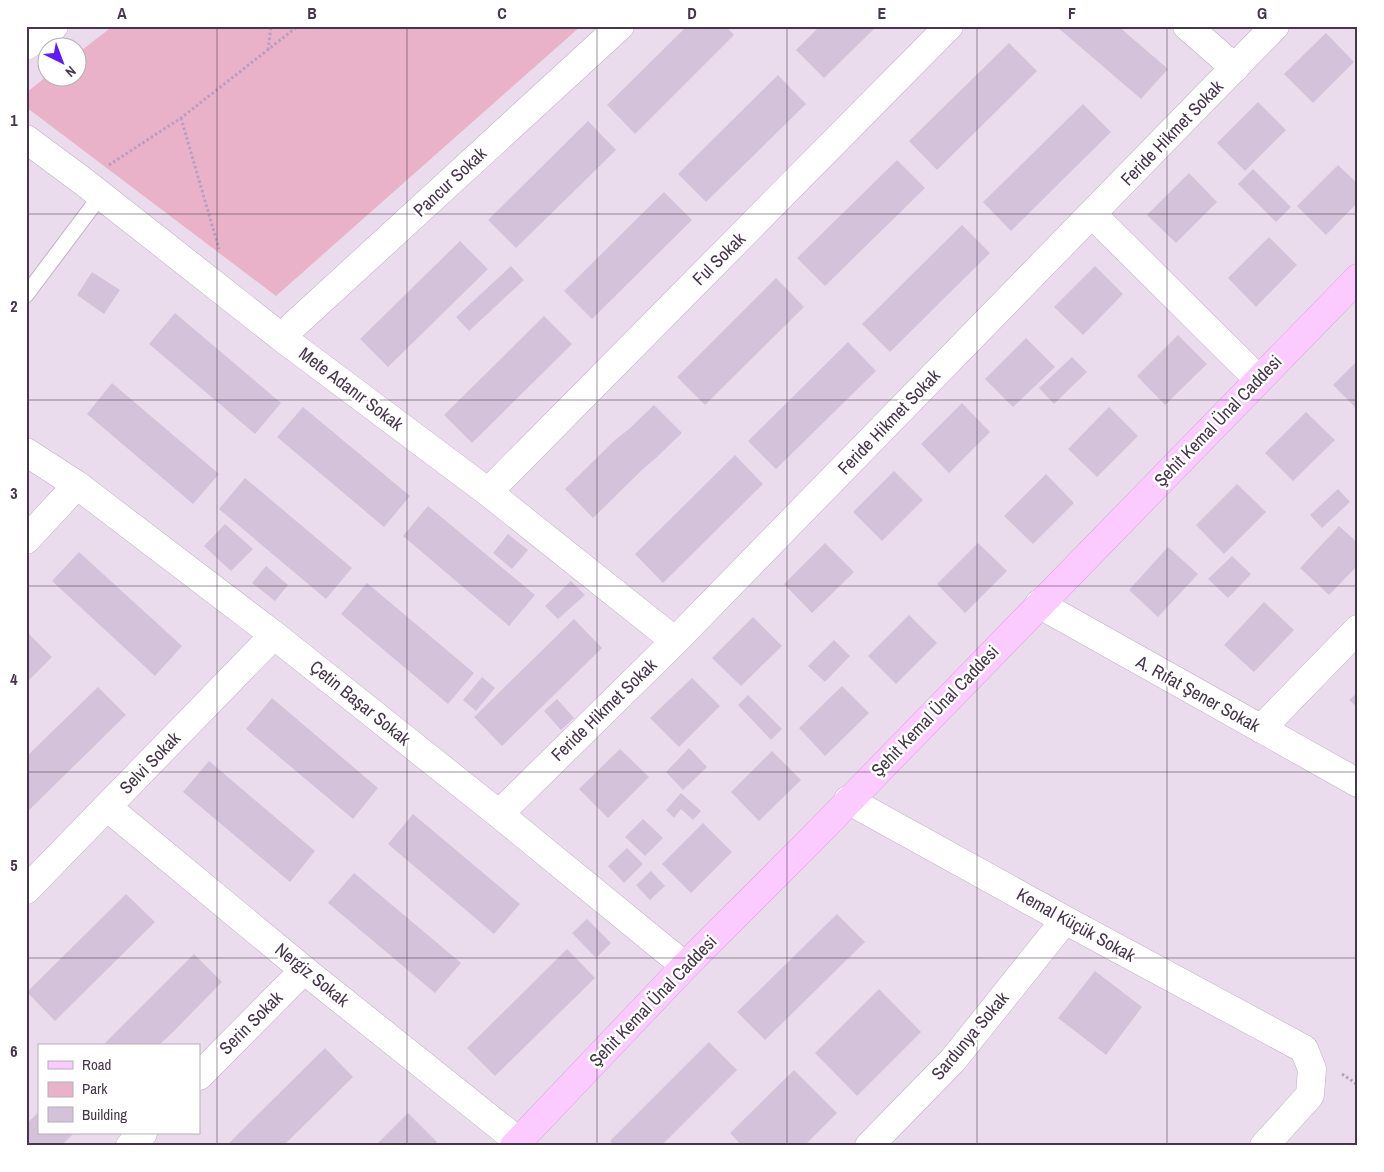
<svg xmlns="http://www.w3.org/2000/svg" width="1384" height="1172" font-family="'Archivo Narrow',sans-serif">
<rect width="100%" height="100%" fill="#f3eaf5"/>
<path fill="#eadced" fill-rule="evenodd" d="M26,26H1358V1146H26ZM48,48H78V78H48ZM39,1046H199V1133H39Z"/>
<path fill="#e9b2c8" d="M113,26H581L276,296L26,107V93L47,76L78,78V53Z"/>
<path fill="#d4c2da" d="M687,26H726L734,35L635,134L607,105Z
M820,26H877L824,78L796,50Z
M1056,26H1118L1168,69L1141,99Z
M1326,33L1354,62L1313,103L1284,74Z
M1009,43L1037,71L937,170L909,141Z
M778,75L806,104L706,202L678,174Z
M1258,102L1286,130L1245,171L1217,143Z
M1083,104L1111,132L1011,231L983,202Z
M588,121L616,150L516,248L488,220Z
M897,160L925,188L825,286L797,258Z
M1338,165L1358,184V202L1326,235L1297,206Z
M1253,169L1291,207L1276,222L1238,184Z
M1189,173L1217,202L1176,243L1147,215Z
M664,192L692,220L592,319L564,291Z
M962,225L990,253L890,352L862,324Z
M1269,237L1297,265L1256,307L1228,278Z
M460,241L488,269L388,367L360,339Z
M511,266L524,280L469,331L456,317Z
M1095,266L1123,294L1083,335L1054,307Z
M92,272L120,290L104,314L77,295Z
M776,278L804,307L705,405L677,377Z
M175,313L281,403L255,434L149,344Z
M544,316L572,344L472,443L444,415Z
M1178,335L1207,364L1165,405L1137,376Z
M1026,338L1055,367L1013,407L985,379Z
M848,342L876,371L776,469L748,441Z
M1072,357L1087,372L1054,404L1039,388Z
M1358,360V410L1333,385Z
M112,383L219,474L193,504L87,414Z
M962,403L990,432L949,473L921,444Z
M654,405L682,433L657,457L643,469L593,518L565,489L615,440L629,429Z
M303,407L410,496L384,527L277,437Z
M1109,407L1138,436L1097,477L1068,449Z
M1306,412L1335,440L1293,481L1265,453Z
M735,455L763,484L663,583L635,554Z
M894,471L923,500L882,541L853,512Z
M1046,474L1074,503L1033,544L1004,516Z
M245,478L352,568L326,599L219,509Z
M1237,484L1266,512L1224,554L1196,525Z
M1338,489L1350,502L1322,528L1310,515Z
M428,506L535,595L509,626L403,536Z
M225,524L253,549L231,571L204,546Z
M1339,526L1358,543V565L1329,595L1300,568Z
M508,534L528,550L512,569L493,553Z
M825,543L854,572L812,613L784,584Z
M978,543L1007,571L965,613L937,584Z
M1168,547L1198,574L1158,617L1129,590Z
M79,552L182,646L155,676L52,581Z
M1232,556L1251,574L1228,598L1208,579Z
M266,566L288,585L275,601L252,583Z
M571,581L585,595L558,619L545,606Z
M367,583L474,673L448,704L341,614Z
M1264,602L1294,630L1254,672L1224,645Z
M909,615L937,643L896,684L868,656Z
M753,617L782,646L741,686L712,658Z
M574,619L602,648L502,746L474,717Z
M26,631L52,657L26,683Z
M834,640L850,656L825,682L808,666Z
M482,677L495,688L476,711L463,700Z
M692,678L720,706L679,747L650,718Z
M842,686L869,713L825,756L799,728Z
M98,687L126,715L26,813V757Z
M1358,692V708L1349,700Z
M748,695L782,729L771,740L738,705Z
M272,698L378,788L353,819L246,729Z
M557,699L574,718L561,730L544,711Z
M689,748L707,767L683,790L666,772Z
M620,749L649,777L608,818L579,789Z
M772,751L801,780L759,821L731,792Z
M209,761L315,851L290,882L183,792Z
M681,793L701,811L693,820L681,809L674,818L666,810Z
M413,814L520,904L494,934L388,844Z
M643,819L663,838L645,856L625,837Z
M703,823L732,852L691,893L662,864Z
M627,848L643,864L624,883L608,866Z
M651,871L665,886L650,900L636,885Z
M354,873L461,963L435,993L328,903Z
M126,894L155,922L55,1021L27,992Z
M837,914L865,942L765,1040L737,1012Z
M587,919L611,943L596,958L572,933Z
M567,949L595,978L495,1076L467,1048Z
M194,954L222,982L173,1032L158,1046H102Z
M1095,971L1142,1007L1106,1055L1058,1018Z
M879,989L921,1032L857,1096L815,1053Z
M709,1042L737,1070L661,1146H615L610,1141Z
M325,1048L353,1077L283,1146H226Z
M794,1070L837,1113L804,1146H742L730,1133Z
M39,1112V1133H74L61,1146H26V1124Z
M408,1113L437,1142L432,1146H375Z"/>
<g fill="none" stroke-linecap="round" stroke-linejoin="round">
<g stroke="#c0afc4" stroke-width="17">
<path id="lane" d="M26,295L101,195"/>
</g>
<g stroke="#c0afc4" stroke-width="29">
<path id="street" d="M1187,26L1235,68
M26,46L54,26
M26,139L84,182L281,337L488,492L675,641
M1092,214L1258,379
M281,337L620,26
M26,452L77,485L274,635L499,814L685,966
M488,492L949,26
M26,540L77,485
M1039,604L1358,783
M1261,729L1358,629
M848,800L1065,920L1304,1049L1312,1069L1310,1095L1264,1146
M107,807L304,970L518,1141
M499,814L675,641L1275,26
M26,890L274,635
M199,1076L304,970
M130,1146L143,1133
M869,1146L953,1060L1065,920"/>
</g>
<g stroke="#dba1e1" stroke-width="29">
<path id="secondary" d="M514,1146L685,966L812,839L1358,278"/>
</g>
<path stroke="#bb9dc3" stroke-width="3" stroke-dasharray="2.5 2.5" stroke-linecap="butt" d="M268,50L271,26
M181,118L219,249
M109,165L181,118L298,26
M1342,1074L1358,1085"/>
<use href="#lane" stroke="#fff" stroke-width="15"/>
<use href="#street" stroke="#fff" stroke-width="28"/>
<use href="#secondary" stroke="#fbcaff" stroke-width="28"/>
</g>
<path fill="none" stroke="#453749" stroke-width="1" stroke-opacity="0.55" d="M217,26V1146M407,26V1146M597,26V1146M787,26V1146M977,26V1146M1167,26V1146M26,214H1358M26,400H1358M26,586H1358M26,772H1358M26,958H1358"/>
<g text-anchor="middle" stroke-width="5" stroke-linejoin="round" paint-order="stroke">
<g font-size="18" fill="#453749" stroke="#fff">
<text transform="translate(1172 133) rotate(-46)" y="6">Feride Hikmet Sokak</text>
<text transform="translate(450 182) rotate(-43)" y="6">Pancur Sokak</text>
<text transform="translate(719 259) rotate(-45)" y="6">Ful Sokak</text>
<text transform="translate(351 389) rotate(37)" y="6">Mete Adanır Sokak</text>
<text transform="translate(1218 421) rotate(-46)" y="6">Şehit Kemal Ünal Caddesi</text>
<text transform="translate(889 422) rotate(-46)" y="6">Feride Hikmet Sokak</text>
<text transform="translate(1198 694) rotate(29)" y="6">A. Rıfat Şener Sokak</text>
<text transform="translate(360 703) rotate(39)" y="6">Çetin Başar Sokak</text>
<text transform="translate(604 710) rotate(-44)" y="6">Feride Hikmet Sokak</text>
<text transform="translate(935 711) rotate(-46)" y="6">Şehit Kemal Ünal Caddesi</text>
<text transform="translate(150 763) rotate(-46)" y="6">Selvi Sokak</text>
<text transform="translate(1076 925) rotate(29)" y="6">Kemal Küçük Sokak</text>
<text transform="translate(312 975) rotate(39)" y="6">Nergiz Sokak</text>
<text transform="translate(653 1001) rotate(-46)" y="6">Şehit Kemal Ünal Caddesi</text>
<text transform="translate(251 1023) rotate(-45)" y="6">Serin Sokak</text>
<text transform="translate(970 1036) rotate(-50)" y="6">Sardunya Sokak</text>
</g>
</g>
<rect width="1384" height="1172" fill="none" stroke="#ffffff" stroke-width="55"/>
<rect x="38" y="1044" width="162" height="90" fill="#ffffff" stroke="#b5afb6"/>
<rect x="48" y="1061" width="25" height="8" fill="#fbcaff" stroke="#b5afb6"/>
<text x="82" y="1070" font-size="15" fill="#453749">Road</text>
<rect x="48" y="1082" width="25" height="15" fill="#e9b2c8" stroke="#b5afb6"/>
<text x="82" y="1094" font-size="15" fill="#453749">Park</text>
<rect x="48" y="1107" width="25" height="15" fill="#d4c2da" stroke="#b5afb6"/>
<text x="82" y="1120" font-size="15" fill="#453749">Building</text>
<g transform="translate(62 62) rotate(138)"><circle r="24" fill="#ffffff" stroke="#b5afb6"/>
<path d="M0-4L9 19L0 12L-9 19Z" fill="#5f19fd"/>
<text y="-8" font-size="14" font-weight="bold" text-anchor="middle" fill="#453749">N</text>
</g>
<rect x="28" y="28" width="1328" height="1116" fill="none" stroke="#453749" stroke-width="2"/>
<g font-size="16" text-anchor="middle" font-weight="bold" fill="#453749">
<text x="122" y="19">A</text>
<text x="312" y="19">B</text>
<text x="502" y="19">C</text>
<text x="692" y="19">D</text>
<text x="882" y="19">E</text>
<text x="1072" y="19">F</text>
<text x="1262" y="19">G</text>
<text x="14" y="126">1</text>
<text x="14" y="312">2</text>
<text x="14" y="499">3</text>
<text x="14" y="685">4</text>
<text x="14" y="871">5</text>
<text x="14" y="1057">6</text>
</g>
</svg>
